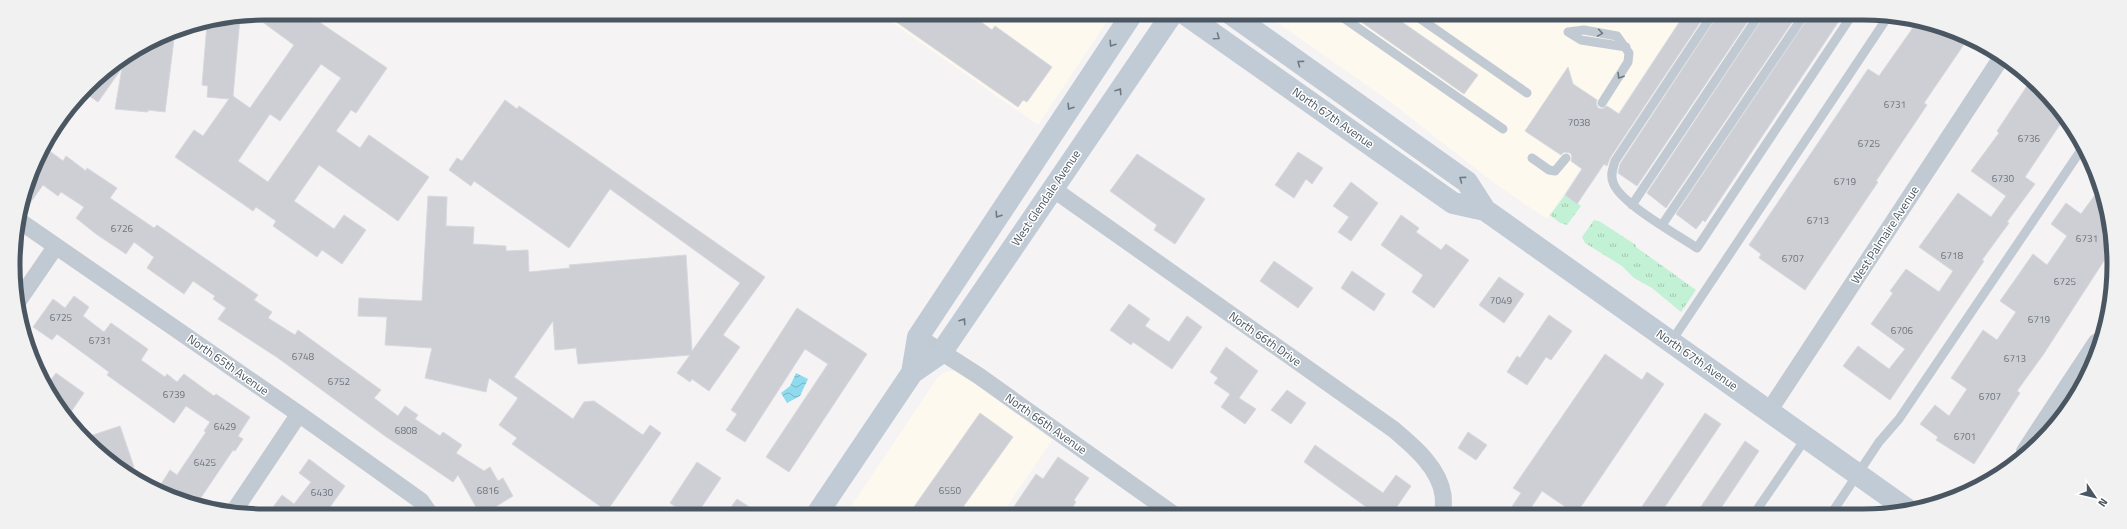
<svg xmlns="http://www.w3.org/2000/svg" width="2127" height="529" font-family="'Titillium Web',sans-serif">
<defs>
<pattern id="grass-tufts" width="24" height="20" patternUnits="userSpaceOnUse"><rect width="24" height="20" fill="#c3f1d5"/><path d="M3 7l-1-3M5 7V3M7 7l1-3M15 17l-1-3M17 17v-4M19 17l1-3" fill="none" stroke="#a0c6b0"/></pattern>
<pattern id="water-waves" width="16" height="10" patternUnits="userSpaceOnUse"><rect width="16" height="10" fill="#90daee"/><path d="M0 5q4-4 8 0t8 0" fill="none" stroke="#78b4c4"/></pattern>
</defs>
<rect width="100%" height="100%" fill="#f5f3f3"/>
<path fill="#fdf9ef" d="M880,14H1112L1038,125Z
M1265,14L1684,15L1547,219L1494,183L1388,100Z
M949,371H957L1052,440L1002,514H846L937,378L943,373Z"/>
<path fill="url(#grass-tufts)" d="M1565,195L1581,206L1567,225L1560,223L1550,215Z
M1594,220L1599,221L1636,245V247L1696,290L1681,312L1652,288L1634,278L1622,266L1585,243L1582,237Z"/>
<path fill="url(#water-waves)" d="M796,373L808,379L800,396L787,403L781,393L790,386Z"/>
<path fill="#cdcfd5" stroke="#d7d9de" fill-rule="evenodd" d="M264,13H306L387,68L356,113L351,110L336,131L360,148L369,135L429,177L398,221L319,165L294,201L334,229L344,215L366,230L342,264L322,250L317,257L273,226L276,221L256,207L253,211L175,157L194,130L203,136L229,99L207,97L208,86L202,85L207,24L240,18L233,96L250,108L294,45L253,15ZM321,64L341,78L268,182L238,161L270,114L280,121Z
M885,14H970L992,30L995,26L1052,67L1027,102L1023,100L1018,107Z
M1350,14L1392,15L1478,75L1464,94Z
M1684,15H1705L1610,158L1607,166L1604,164L1577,204L1565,195L1582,169L1571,161L1572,156L1570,153L1564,152L1561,155L1525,131L1568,67L1573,84L1597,100L1596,103L1598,108L1602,109L1607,106L1619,114Z
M1718,15H1752L1637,186L1618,173L1620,164Z
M1765,15H1797L1666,208L1647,193Z
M1810,15H1843L1705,222L1703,220L1696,229L1676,214Z
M1917,22L1967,40L1924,103L1927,105L1876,181L1878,182L1805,290L1759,258L1761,254L1749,245L1868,69L1879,76Z
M175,31L165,112L148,110V112L115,109L122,68L98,102L85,93L98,76L168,32Z
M2029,83L2062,112L2065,117L2025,177L2035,184L2007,222L2009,223L1982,260L1984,261L1890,400L1843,366L1858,346L1889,369L1905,349L1871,324L1893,293L1890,291L1906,269L1939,292L1953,271L1919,247L1958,193L1991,217L2006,196L1971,171L1999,133L1997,131Z
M505,100L517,109L519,106L576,145L765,277L723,335L740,347L709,391L692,379L690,382L677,373L690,355L578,364L576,348L555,350L553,321L514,377L573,419L584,402L594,401L643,435L650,425L661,433L607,511L512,444L517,438L499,425L518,398L489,378L486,392L425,378L432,348L385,345L387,317L358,316L359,298L422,301L428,196L447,197L446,226L474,227L473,244L506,246V251L528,250L529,272L570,268L569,265L686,255L692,351L740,283L610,189L569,248L474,181L471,186L449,170L457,158L462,161Z
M47,149L63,161L66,156L86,171L87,168L117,188L110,198L154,228L157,225L258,295L254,300L272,312L268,318L295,335L298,330L381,390L374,398L398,416L405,406L418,415L415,419L440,436L443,432L462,445L456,453L484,471L490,467L498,481L503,478L513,496L484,514H480L458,475L453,482L385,436L278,358L218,319L226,308L213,299L215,296L193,281L184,294L147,268L154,257L134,242L126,254L96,234L76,218L84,207L61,192L58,196L43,185L25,210H24L36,165Z
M1298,152L1323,168L1312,184L1306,179L1294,198L1275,185Z
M1137,154L1205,199L1175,244L1154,230L1157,225L1110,191Z
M1351,182L1378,203L1351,241L1338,232L1349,217L1333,206Z
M2100,188L2105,200L2109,253L2043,355L2017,391L2020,393L1974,464L1936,440L1938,437L1920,424L1935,405L1949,416L1967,389L1951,378L1983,330L1997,340L2016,312L2000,301L2033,254L2047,265L2067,236L2051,224L2066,203L2081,214Z
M1401,215L1419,228L1416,232L1441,250L1446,244L1469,260L1434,308L1412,292L1423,275L1381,245Z
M1274,261L1313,288L1298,308L1260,281Z
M1352,271L1385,294L1374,311L1341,288Z
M1499,277L1524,294L1504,323L1479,305Z
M74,296L89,307L83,316L104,332L111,323L148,349L141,360L165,377L167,374L177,382L184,374L214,396L216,394L250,417L238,436L243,439L235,451L233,450L198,502L158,489L170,470L177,475L206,432L204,431L210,422L186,406L174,423L107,375L109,372L57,334L52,340L33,327L53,299L65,308Z
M1129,304L1150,319L1145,326L1169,342L1187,316L1202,327L1172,369L1133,342L1131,345L1110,330Z
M797,308L867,354L789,472L766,457L828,364L805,349L745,442L726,430L737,414L731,410Z
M1549,315L1572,331L1551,360L1546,357L1527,385L1507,372L1517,356L1520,358Z
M1226,347L1258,371L1239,398L1256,409L1245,424L1221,407L1230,394L1214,383L1218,378L1210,372Z
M1605,354L1642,380L1647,372L1664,384L1576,514L1542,491L1527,514H1507L1521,493L1513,488Z
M56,373L84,393L66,419L48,384Z
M1287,390L1306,403L1291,424L1271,410Z
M980,413L1013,437L958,514H909Z
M1705,413L1721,424L1660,514H1637Z
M120,426L134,467L125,470L87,437Z
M1468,432L1487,445L1476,460L1458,448Z
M1745,441L1759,451L1717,514H1696Z
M1315,445L1383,493L1396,475L1411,486L1392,514H1376L1304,462Z
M1058,457L1089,478L1074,500L1076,502L1068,514H1009L1036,474L1043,479Z
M309,459L345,486L325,514H268L282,495L294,504L311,482L299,473Z
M697,462L721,478L697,514H686L670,503Z
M737,499L760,514H726Z"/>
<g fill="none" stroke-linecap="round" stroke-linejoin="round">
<path stroke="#c1cad2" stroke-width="9" d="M1338,14L1503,129
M1415,15L1527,93
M1712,15L1615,161C1613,168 1610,175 1613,182C1618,202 1678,235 1697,248L1852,15
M1568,32L1584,30L1617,36L1629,53L1628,62L1602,103
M1568,32L1581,40L1626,47
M1532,158L1549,170L1555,171L1566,158
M1632,205L1759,15
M1662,225L1804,15
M1671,342L1889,15
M1754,514L1806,438
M1831,514L1879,442L1899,419L2081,150"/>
<path stroke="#c1cad2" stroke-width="17" d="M1053,189L1393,429C1413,446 1439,467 1443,495C1444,501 1443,508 1443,514
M21,222L299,414L421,501L430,514
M19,300L56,246
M918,337L979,376L1173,514
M1769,411L2001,58
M232,514L299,414"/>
<path stroke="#c1cad2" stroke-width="22" d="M2027,452L2098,344"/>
<path stroke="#c1cbd6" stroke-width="22" d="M1185,14L1453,203L1485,210L1908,510
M1231,14L1467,182L1485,210
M912,373L918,337L1132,14
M817,514L912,373L941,353L1172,14"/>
</g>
<defs><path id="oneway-chevron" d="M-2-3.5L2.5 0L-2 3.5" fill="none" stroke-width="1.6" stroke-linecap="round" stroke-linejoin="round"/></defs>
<g stroke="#6e7983">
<use href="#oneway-chevron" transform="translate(1600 33) rotate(9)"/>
<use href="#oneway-chevron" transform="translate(1620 76) rotate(122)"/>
</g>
<g stroke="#6e7984">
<use href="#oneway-chevron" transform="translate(1217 37) rotate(35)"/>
<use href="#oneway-chevron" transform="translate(1112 44) rotate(124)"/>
<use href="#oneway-chevron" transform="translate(1300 63) rotate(-144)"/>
<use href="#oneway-chevron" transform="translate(1119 91) rotate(-56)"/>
<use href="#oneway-chevron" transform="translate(1070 107) rotate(123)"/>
<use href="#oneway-chevron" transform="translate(1462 179) rotate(-143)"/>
<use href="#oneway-chevron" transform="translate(998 215) rotate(124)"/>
<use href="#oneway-chevron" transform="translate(963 321) rotate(-56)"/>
</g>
<g text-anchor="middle" stroke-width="3" stroke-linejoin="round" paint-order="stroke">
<g font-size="10" fill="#6b747e">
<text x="1895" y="108">6731</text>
<text x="1579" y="126">7038</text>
<text x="2029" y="142">6736</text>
<text x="1869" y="147">6725</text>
<text x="2003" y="182">6730</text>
<text x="1845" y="185">6719</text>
<text x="1818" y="224">6713</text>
<text x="122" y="232">6726</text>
<text x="2087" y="242">6731</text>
<text x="1952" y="259">6718</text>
<text x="1793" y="262">6707</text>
<text x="2065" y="285">6725</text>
<text x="1501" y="304">7049</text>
<text x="61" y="321">6725</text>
<text x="2039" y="323">6719</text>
<text x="1902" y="334">6706</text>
<text x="100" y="344">6731</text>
<text x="303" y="360">6748</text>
<text x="2015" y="362">6713</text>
<text x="339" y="385">6752</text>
<text x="174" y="398">6739</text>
<text x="1990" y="400">6707</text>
<text x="225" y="430">6429</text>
<text x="406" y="434">6808</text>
<text x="1965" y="440">6701</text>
<text x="205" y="466">6425</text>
<text x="488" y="494">6816</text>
<text x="950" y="494">6550</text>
<text x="322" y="496">6430</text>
</g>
<g font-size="12" fill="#4a5661" stroke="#fff">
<text transform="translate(1333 118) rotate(35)" y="4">North 67th Avenue</text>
<text transform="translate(1046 198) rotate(-56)" y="4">West Glendale Avenue</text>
<text transform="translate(1885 235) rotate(-57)" y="4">West Palmaire Avenue</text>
<text transform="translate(1265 339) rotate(35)" y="4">North 66th Drive</text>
<text transform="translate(1697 360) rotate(35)" y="4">North 67th Avenue</text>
<text transform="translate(228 365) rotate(35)" y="4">North 65th Avenue</text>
<text transform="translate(1046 424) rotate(35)" y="4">North 66th Avenue</text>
</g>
</g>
<path d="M0 0H2127V529H0ZM264 20H1863A244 244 0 0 1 2107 264V265A244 244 0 0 1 1863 509H264A244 244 0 0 1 20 265V264A244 244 0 0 1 264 20Z" fill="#f1f1f2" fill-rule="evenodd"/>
<path fill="none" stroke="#4a5661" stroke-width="5" d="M264 20H1863A244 244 0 0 1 2107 264V265A244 244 0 0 1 1863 509H264A244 244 0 0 1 20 265V264A244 244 0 0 1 264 20Z"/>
<g transform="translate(2095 497) rotate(125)" stroke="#ffffff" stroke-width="3" paint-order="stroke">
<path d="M0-3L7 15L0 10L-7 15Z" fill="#4a5661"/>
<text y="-6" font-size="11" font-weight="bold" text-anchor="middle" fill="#4a5661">N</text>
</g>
</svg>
